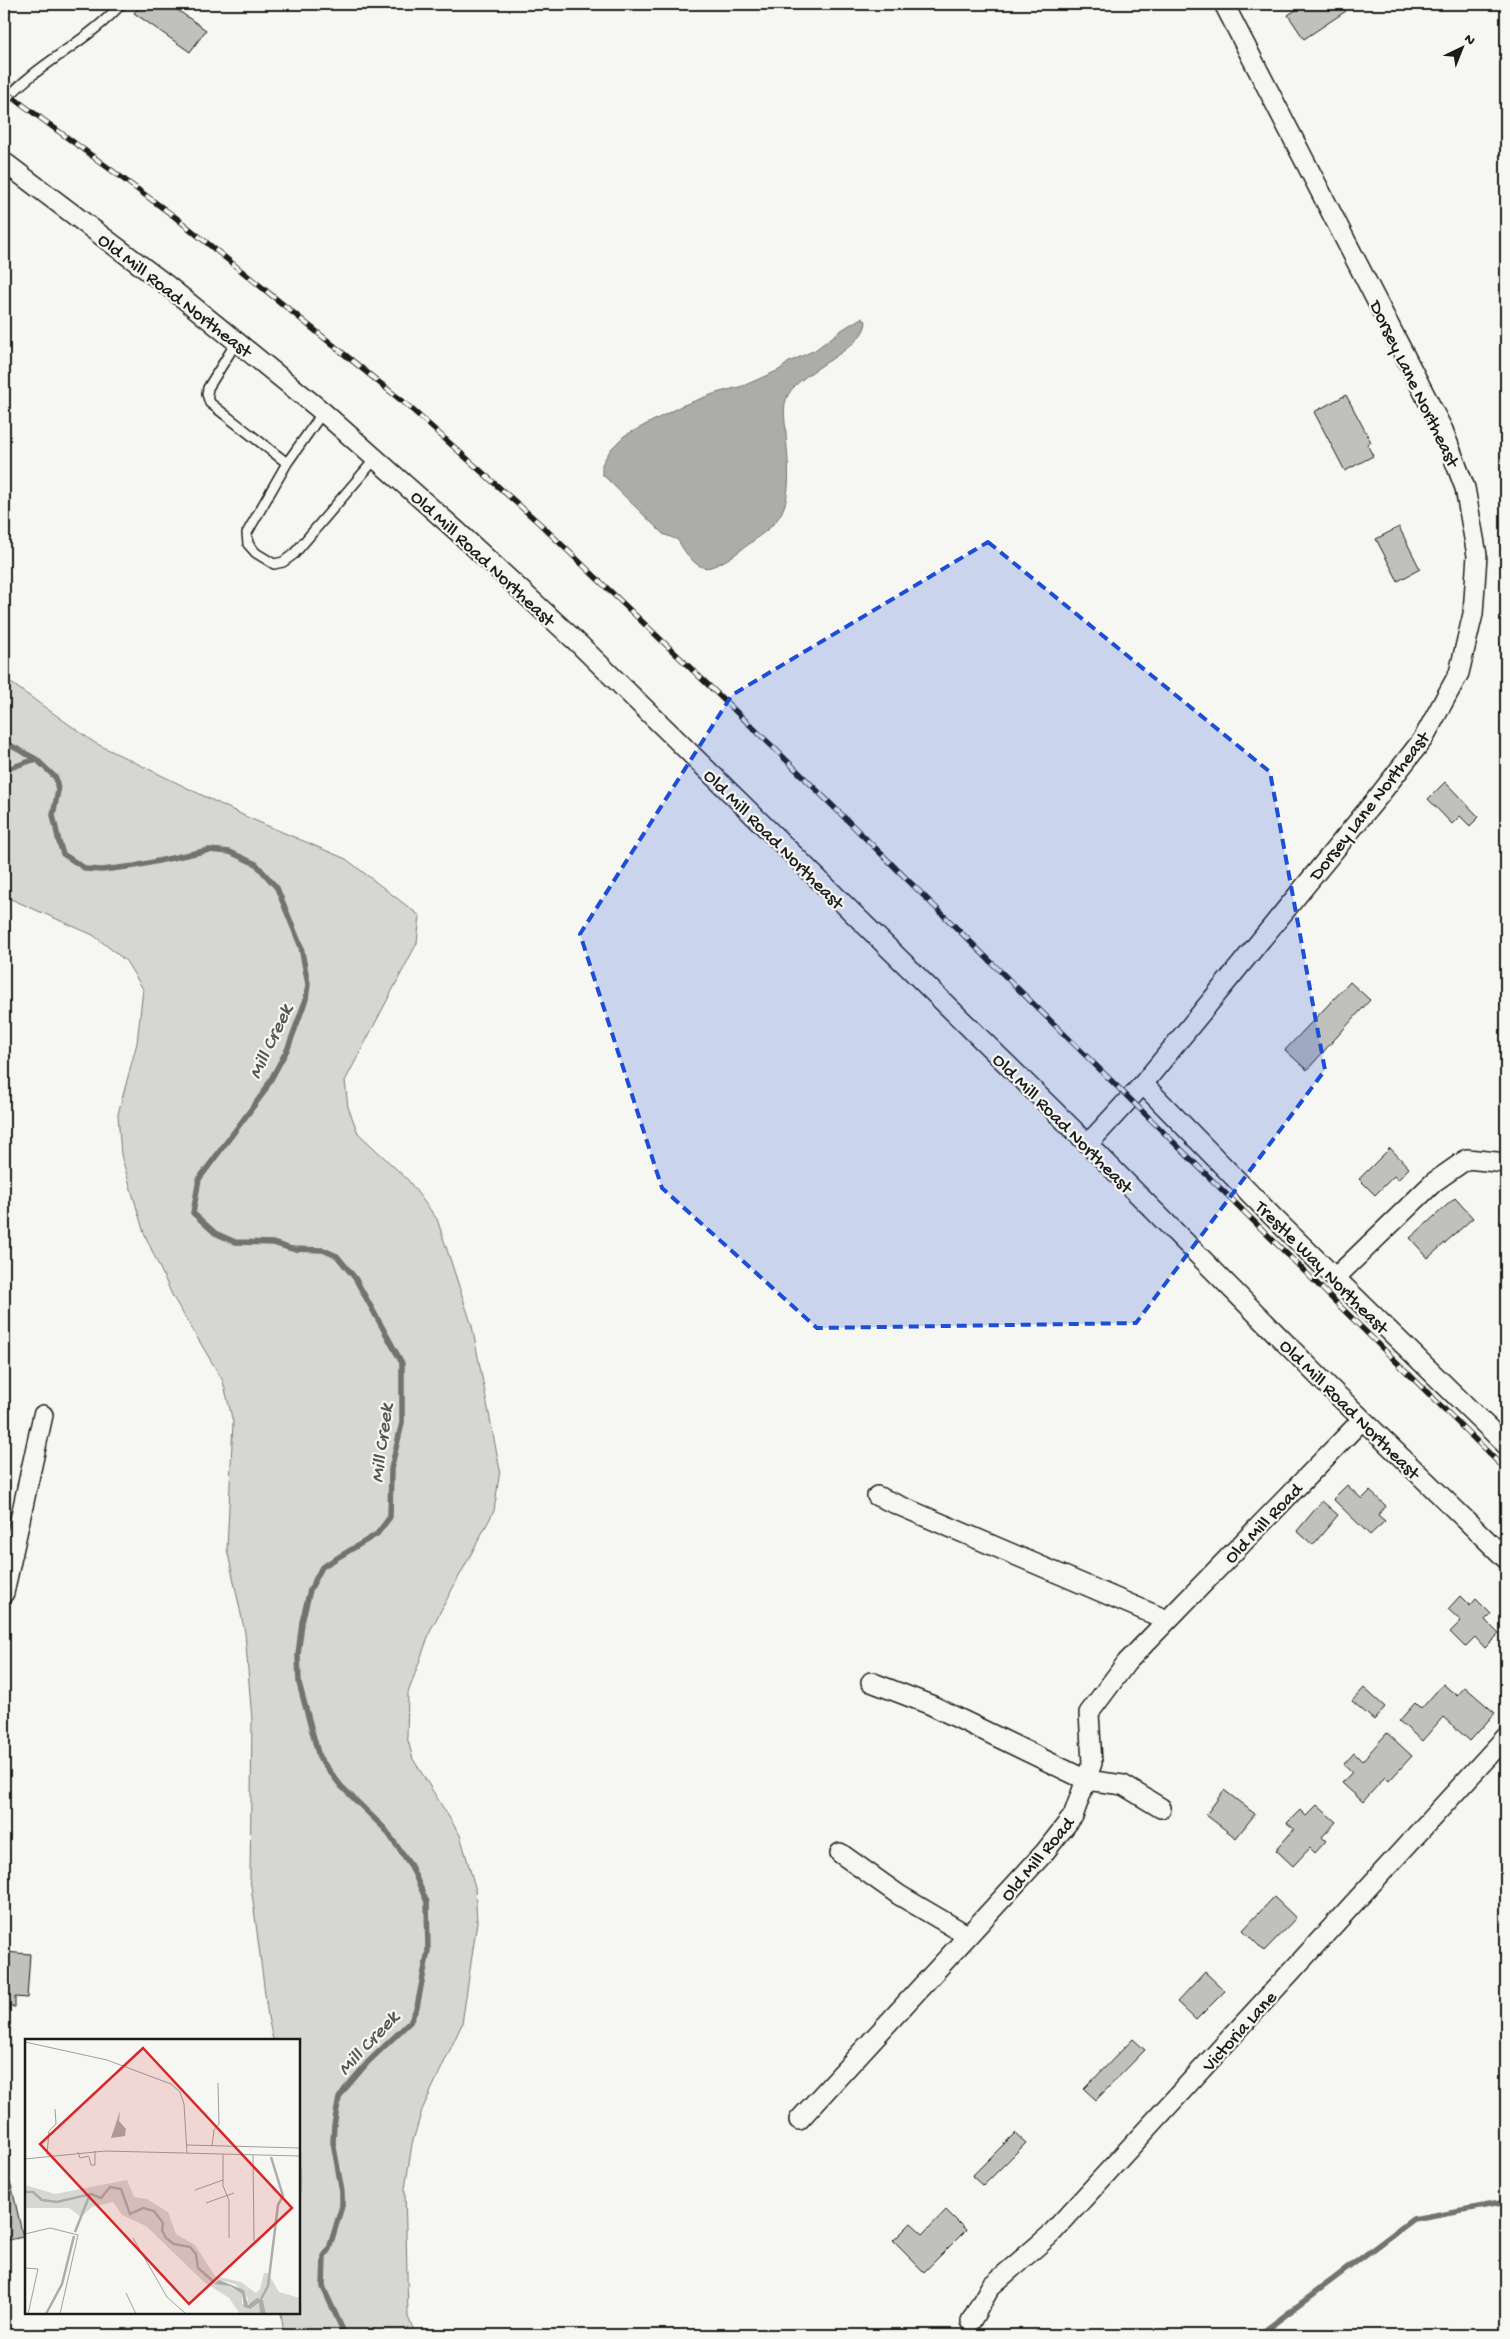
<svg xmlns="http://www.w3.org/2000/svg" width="1510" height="2339" font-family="'Gochi Hand',sans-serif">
<rect width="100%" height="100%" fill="#f6f6f2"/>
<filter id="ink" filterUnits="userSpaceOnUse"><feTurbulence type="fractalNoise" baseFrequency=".02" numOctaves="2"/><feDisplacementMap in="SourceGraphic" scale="10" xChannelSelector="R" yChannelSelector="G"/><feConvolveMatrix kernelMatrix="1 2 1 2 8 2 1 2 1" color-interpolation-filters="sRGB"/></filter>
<g filter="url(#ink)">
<path fill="#d6d6d2" stroke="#797977" d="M4,678L95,743L249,818L346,859L420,916L417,943L345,1081L348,1107L358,1133L408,1180L437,1219L472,1326L500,1470L494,1511L431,1629L408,1693L407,1737L413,1759L460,1835L475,1887L477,1922L462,2024L422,2110L412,2144L405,2189L408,2317L416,2335H284L281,2313H299V2040H273L268,2017L250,1878L252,1720L245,1633L227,1549L233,1422L223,1381L173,1297L144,1233L121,1155L118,1114L137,1043L143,989L126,961L93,935L4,896Z"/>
<path fill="#acaca9" stroke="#727271" d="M861,318L866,321C866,349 802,369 788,395C782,406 785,420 786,432C787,459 795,499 776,521C770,529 760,535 753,541C740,551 726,562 711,567C697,572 683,550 678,540L663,534L602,474V464L611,449L624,436L681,406L716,393L743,386L779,370L789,362L815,350L843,329Z"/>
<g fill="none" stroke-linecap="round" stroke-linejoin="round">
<path stroke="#727271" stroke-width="5.5" d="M4,742L36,759L56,778L58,791L53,815L59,842L63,854L86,869L102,870L135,866L209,850L230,852L256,864L277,888L301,947L308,984L306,999L288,1048L264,1092L199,1179L193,1213L215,1233L235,1242L273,1243L292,1249L323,1250L337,1256L355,1278L402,1363V1423L391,1469L390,1517L377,1534L322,1567L310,1590L302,1622L298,1655L299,1683L319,1757L341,1786L385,1829L411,1866L427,1902L428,1951L417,2007L410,2022L368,2062L345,2089L339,2098L334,2125L333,2142L342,2192V2206L329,2249L324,2256L323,2287L345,2335
M4,770L36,759
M1259,2335L1413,2219L1506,2202"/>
</g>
<path fill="#c0c0bd" stroke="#1c1c1c" d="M141,4H169L206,30L190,52L134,13Z
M1305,4H1341L1346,11L1304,39L1288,15Z
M1346,395L1371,442L1367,444L1373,456L1345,471L1314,412Z
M1399,527L1420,569L1398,581L1376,539Z
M1445,782L1479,817L1470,826L1460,816L1452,824L1428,799Z
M1350,982L1370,1000L1307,1070L1285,1050Z
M1390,1148L1409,1168L1398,1180L1394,1176L1375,1195L1359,1179Z
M1455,1198L1473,1218L1428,1258L1410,1238Z
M1347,1485L1362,1499L1370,1491L1386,1506L1378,1515L1385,1521L1370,1535L1333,1499Z
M1322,1501L1338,1515L1313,1545L1297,1531Z
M1460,1596L1470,1606L1476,1599L1491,1614L1485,1620L1499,1634L1485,1648L1475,1637L1465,1647L1450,1632L1461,1621L1448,1609Z
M1443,1684L1457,1696L1465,1687L1495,1713L1470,1741L1443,1717L1422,1741L1399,1721L1415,1703L1421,1709Z
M1364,1688L1385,1707L1374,1720L1352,1701Z
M1387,1733L1412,1756L1389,1781L1385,1777L1363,1802L1342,1783L1352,1772L1344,1764L1354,1753L1362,1761Z
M1224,1790L1255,1814L1236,1838L1206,1815Z
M1317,1805L1336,1822L1322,1837L1326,1841L1315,1853L1310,1848L1293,1866L1276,1850L1294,1829L1287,1823L1300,1810L1306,1816Z
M1274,1897L1296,1918L1264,1951L1243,1930Z
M4,1952L30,1954L27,1998L15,1997V2007L4,2006Z
M1205,1972L1225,1991L1196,2020L1177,2002Z
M1133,2039L1145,2050L1096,2100L1084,2089Z
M1015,2133L1026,2143L983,2186L972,2176Z
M4,2176H8L12,2188L23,2237L4,2241Z
M946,2210L966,2230L924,2272L893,2241L911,2223L923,2234Z"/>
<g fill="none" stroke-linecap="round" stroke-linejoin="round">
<g stroke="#1c1c1c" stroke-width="12">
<path id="service" d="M4,102C37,63 87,43 121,4
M237,341L208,388L207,394L210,403L287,463L323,412
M287,463L247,533L248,544L256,553L274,564L283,562L294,554L376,458"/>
</g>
<g stroke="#1c1c1c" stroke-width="22">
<path id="minor" d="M4,162L168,286L323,412L457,531L579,644L1088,1144L1327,1385L1506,1559
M1143,1084L1272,1216L1506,1445
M1088,1144L1143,1084L1378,797L1423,739L1459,673L1473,614L1477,555L1465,488L1443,430L1224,4
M1335,1278L1434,1182L1467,1159L1506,1163
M877,1496L1167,1620
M4,1593L43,1415
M871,1682L931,1705L1086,1780L1123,1785L1161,1808
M840,1853L899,1895L967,1935
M799,2120L1044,1853L1073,1816L1092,1763L1089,1713L1127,1662L1362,1420
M971,2321L991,2286L1050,2235L1506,1737"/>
</g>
<use href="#service" stroke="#f6f6f2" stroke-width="9"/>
<use href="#minor" stroke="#f6f6f2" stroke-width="19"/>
<g stroke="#1c1c1c" stroke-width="5.5">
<path id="rail" d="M4,91L175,217L407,405L539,523L773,747L1506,1470"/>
</g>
<use href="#rail" stroke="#f6f6f2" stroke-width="4" stroke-dasharray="11" stroke-linecap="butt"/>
</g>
</g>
<path fill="#1d4ed8" fill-opacity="0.2" stroke="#1d4ed8" stroke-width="4" stroke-dasharray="10 6" stroke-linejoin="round" d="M988,542L1270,772L1325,1070L1136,1323L817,1328L662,1188L580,934L732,695Z"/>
<g text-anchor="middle" stroke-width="4.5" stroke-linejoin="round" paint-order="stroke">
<g font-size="19" fill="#1c1c1c" stroke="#f6f6f2">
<text transform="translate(176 294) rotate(38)" y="7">Old Mill Road Northeast</text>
<text transform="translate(1416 383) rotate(64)" y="7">Dorsey Lane Northeast</text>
<text transform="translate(484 557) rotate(43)" y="7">Old Mill Road Northeast</text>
<text transform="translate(1368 805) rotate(-52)" y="7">Dorsey Lane Northeast</text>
<text transform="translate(775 838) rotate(45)" y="7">Old Mill Road Northeast</text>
<text transform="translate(1064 1122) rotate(45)" y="7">Old Mill Road Northeast</text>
<text transform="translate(1323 1266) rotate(45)" y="7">Trestle Way Northeast</text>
<text transform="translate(1351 1408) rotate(45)" y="7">Old Mill Road Northeast</text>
<text transform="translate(1262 1522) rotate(-46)" y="7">Old Mill Road</text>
<text transform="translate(1036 1858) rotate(-50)" y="7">Old Mill Road</text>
<text transform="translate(1238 2030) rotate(-48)" y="7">Victoria Lane</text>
</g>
<g font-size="20" font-style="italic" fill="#565654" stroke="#f6f6f2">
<text transform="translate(269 1041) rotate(-65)" y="7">Mill Creek</text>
<text transform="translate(380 1443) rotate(-83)" y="7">Mill Creek</text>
<text transform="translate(367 2042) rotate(-47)" y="7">Mill Creek</text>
</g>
</g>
<g transform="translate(25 2039)">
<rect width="275" height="275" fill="#f6f6f2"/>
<path d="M102,141L109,158L122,160L143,173L151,195L170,206L190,237L216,243L231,254L235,250L239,234H243L254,253L275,259V275H241L238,261L222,265L223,259L210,245L194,241L217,255V265L229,267L235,264V275H215L204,259L179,243L121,187L97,176L88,163L67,168L56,178L44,169H0V146L30,155Z" fill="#d6d6d2"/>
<path d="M95,72L94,82L101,90L100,97L86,99ZM194,241L219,251L223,266L232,259L238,261L241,275H235L234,264L225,270L219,268L217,255L205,247L189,245Z" fill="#acaca9"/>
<path fill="none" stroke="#acaca9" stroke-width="2.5" d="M0,153H8L17,161L32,163L66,155L76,159L85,148L96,150L105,175L118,169L129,172L138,184L137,191L141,199L149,205L165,208L171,215L173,229L189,243M50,193L65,155M236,260L243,247L253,166L258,157L246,118M21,275L37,245L49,197"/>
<path fill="none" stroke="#9f9f9c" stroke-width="1" d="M0,3L82,21L146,45L155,53L159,65L162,114M162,106L275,109M187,107L189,91L194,85L193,44M53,113L55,119L64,117M198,115V147L204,161V199M22,116L24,92L31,85L30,70M228,116L229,202M64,118L66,126H70V112M0,120L80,112L275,117M170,151L198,141M181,164L209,154M0,195L25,189L53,196L35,275M108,199L142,258L161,275M0,229L13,230L3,275M101,254L111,275"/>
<path fill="#d62828" fill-opacity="0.15" stroke="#d62828" stroke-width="2.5" d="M118,9L267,169L164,265L15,105Z"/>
<rect width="275" height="275" fill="none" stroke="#1c1c1c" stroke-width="2.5"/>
</g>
<rect width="1510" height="2339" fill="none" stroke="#f6f6f2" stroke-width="20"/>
<rect x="10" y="10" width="1490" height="2319" fill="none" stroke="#1c1c1c" stroke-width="2" filter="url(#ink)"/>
<g transform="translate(1462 48) rotate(43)" stroke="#f6f6f2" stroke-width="4" paint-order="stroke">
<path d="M0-4L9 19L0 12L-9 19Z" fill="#1c1c1c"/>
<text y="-8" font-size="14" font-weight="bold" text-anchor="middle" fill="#1c1c1c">N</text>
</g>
</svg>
